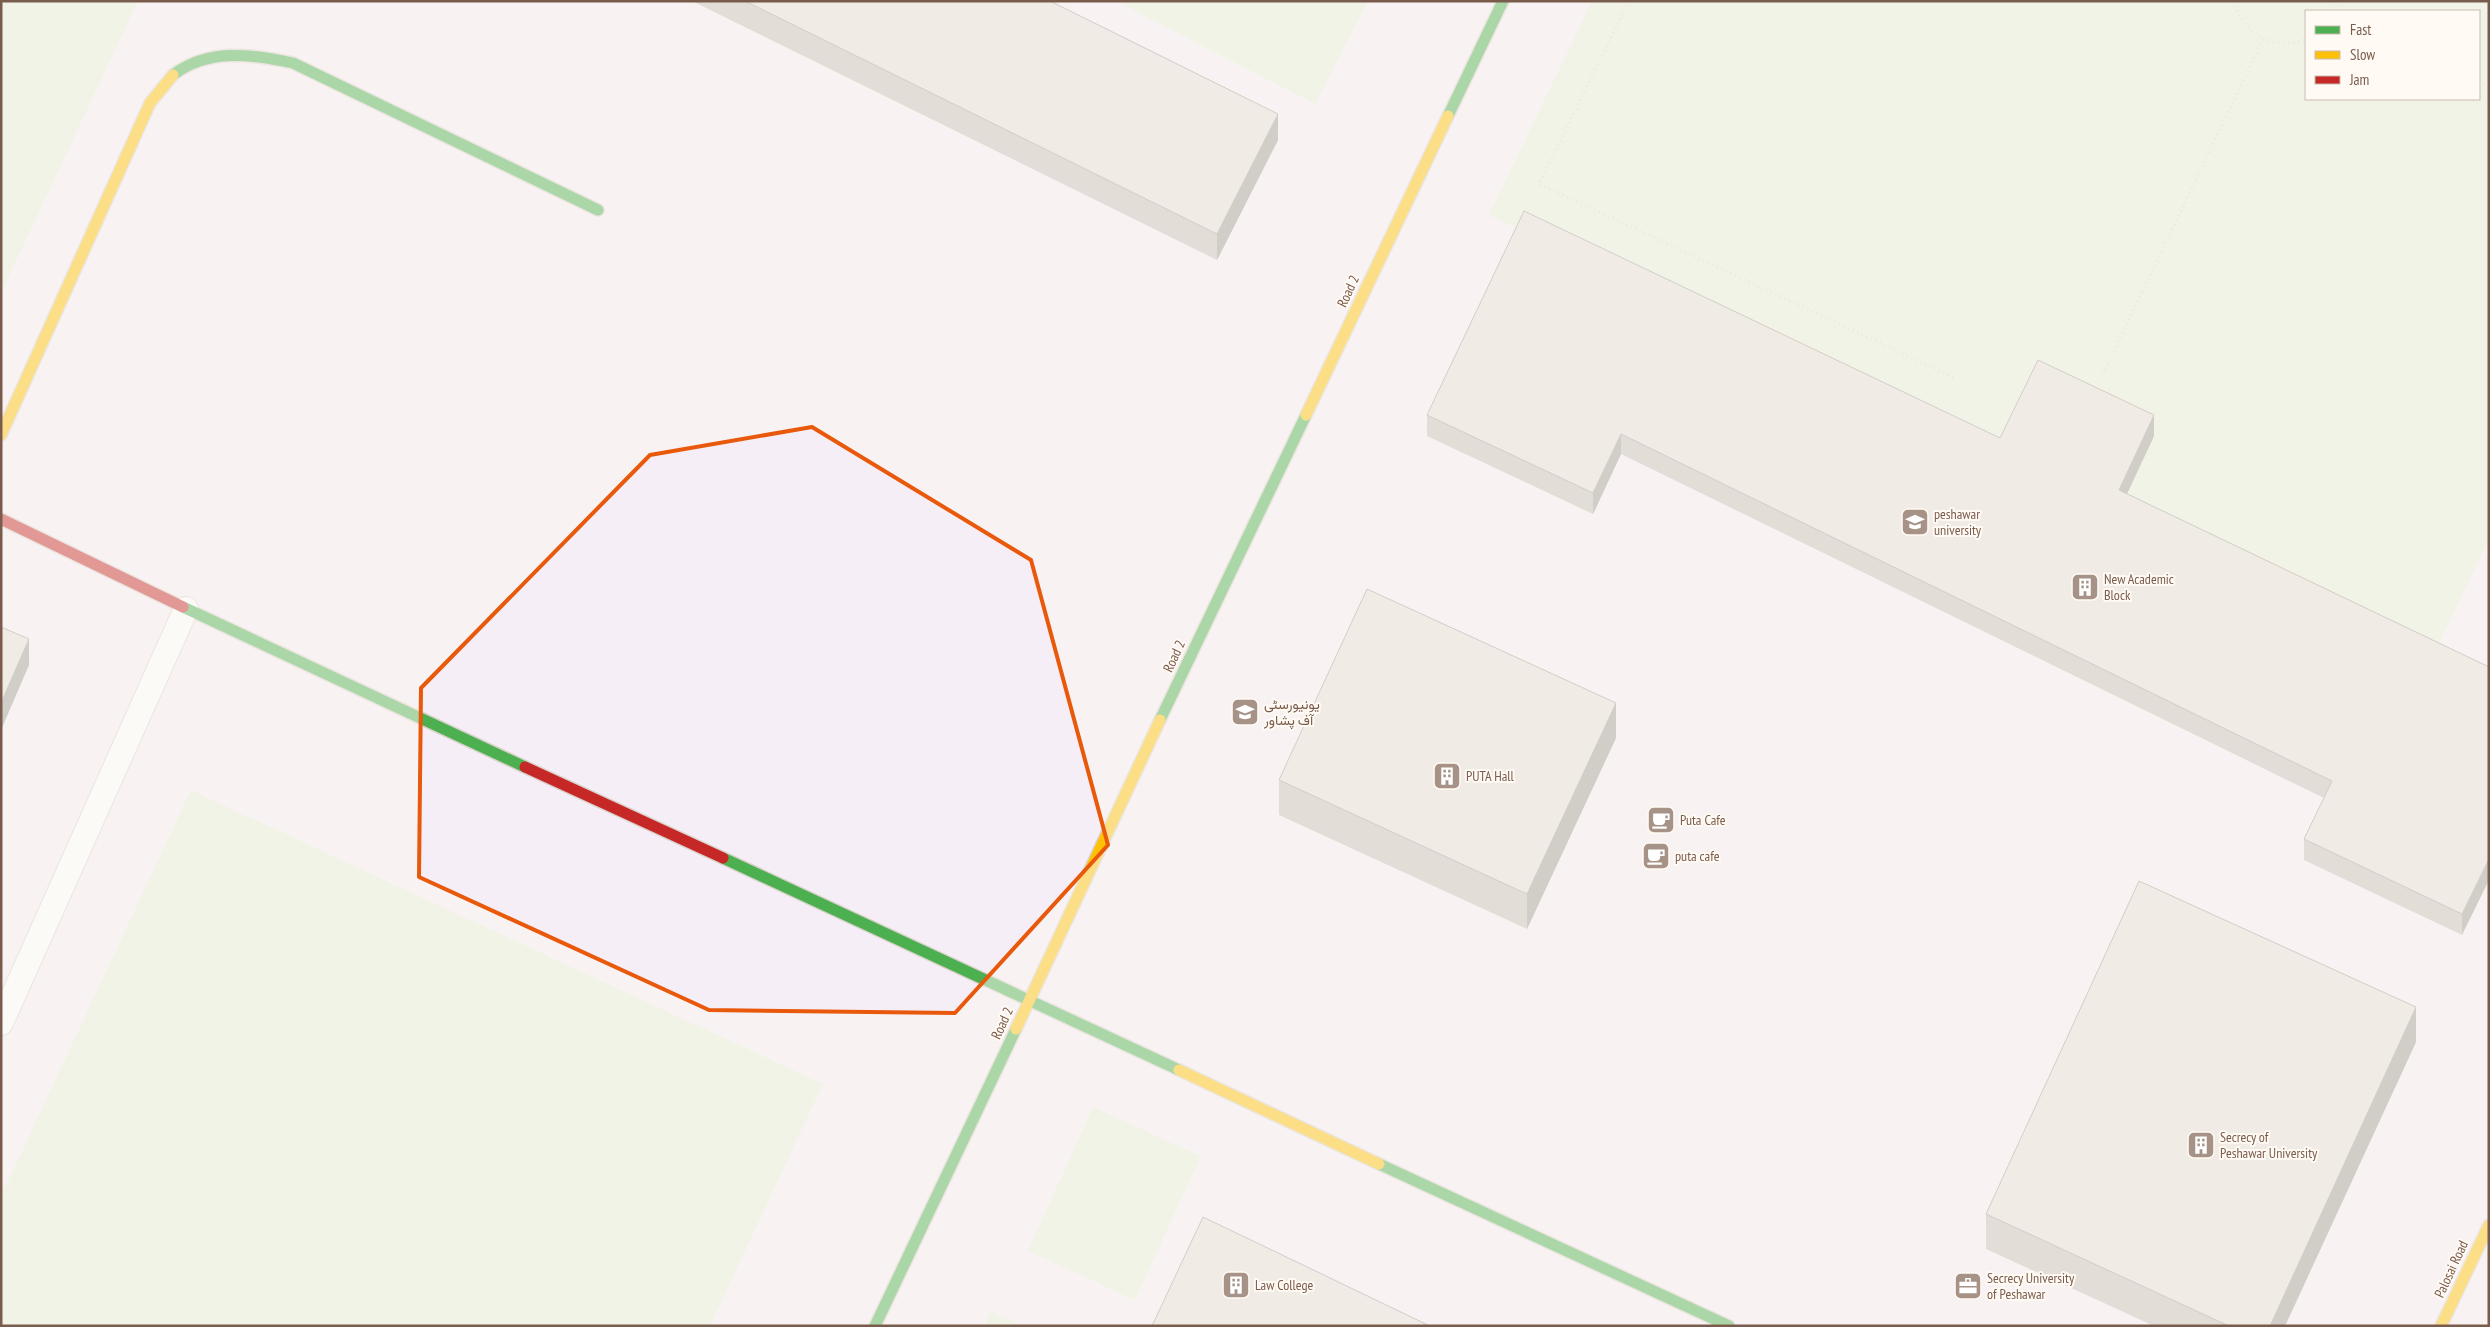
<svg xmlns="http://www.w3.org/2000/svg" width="2490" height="1327" font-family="'PT Sans Narrow',Vazirmatn,sans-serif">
<rect width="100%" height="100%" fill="#f9f5f0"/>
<path fill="#f6eef6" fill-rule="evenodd" d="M1,1H2489V1326H1ZM2306,11H2479V99H2306Z"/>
<path fill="#e7f0db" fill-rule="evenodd" d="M1,1H138L1,293Z
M1116,1H1368L1315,104Z
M1592,1H2489V539L2431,660L2000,459L1489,215ZM2306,11H2479V99H2306Z
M191,790L823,1084L710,1326H1V1196Z
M1093,1107L1201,1156L1135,1300L1028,1251Z
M991,1311L1023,1326H984Z"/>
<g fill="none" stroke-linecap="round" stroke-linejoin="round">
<g stroke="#d7d1cb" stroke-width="26">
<path id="lane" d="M1,1023L186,609"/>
</g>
<g stroke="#d9d2cb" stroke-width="14">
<path id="fast" d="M173,75C208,48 252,54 293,63L598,210
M1448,116L1503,1
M183,607L525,767
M1160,720L1306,415
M723,858L1179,1070
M1379,1164L1729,1326
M875,1326L1016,1029"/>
</g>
<g stroke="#d9d2cb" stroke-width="14">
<path id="slow" d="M1306,415L1448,116
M1,435L150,103L173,75
M1016,1029L1160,720
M1179,1070L1379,1164
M2441,1326L2489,1225"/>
</g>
<g stroke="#d9d2cb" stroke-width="14">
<path id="jam" d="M1,519L183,607
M525,767L723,858"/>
</g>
<path stroke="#dcd5d0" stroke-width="3" stroke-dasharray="1 4" stroke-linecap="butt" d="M1629,1L1539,184L1955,378
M2233,1C2245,34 2271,52 2306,39
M2335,11L2338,1
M2479,81L2489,86
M2103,374L2263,39"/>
<use href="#lane" stroke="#fefefd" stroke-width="24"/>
<use href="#fast" stroke="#4caf50" stroke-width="11"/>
<use href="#slow" stroke="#ffc107" stroke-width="11"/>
<use href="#jam" stroke="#c62828" stroke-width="11"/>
</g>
<path fill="#c6bfb9" d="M692,1H1050L1278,140L1217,260Z
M1427,415L2000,438L2154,436L2127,494L2489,667L2462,935L2304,860V839L2324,798L1621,454L1593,514L1427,436Z
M1616,738L1527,929L1279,815V780Z
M2416,1042L2285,1326H2154L1986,1249V1214Z"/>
<path fill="#a19b96" d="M1278,114V140L1217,260V234Z
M2154,415V436L2119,511V490Z
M1621,434V454L1593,514V493Z
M29,639V665L1,730V703Z
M1616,703V738L1527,929V894Z
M2489,859V880L2462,935V914Z
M2416,1007V1042L2285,1326H2270Z"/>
<path fill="#e6ded7" stroke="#a19b96" d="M745,1H1050L1278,114L1217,234Z
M1524,211L2000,438L2038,360L2154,415L2119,490L2489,667V859L2462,914L2304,839L2332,781L1621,434L1593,493L1427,415Z
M1367,589L1616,703L1527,894L1279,780Z
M1,627L29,639L1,703Z
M2139,881L2416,1007L2270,1326H2229L1986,1214Z
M1203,1217L1430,1326H1152Z"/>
<path d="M0 0H2490V1327H0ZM812,427L1031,560L1108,845L955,1013L709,1010L419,877L421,688L650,455Z" fill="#f9f5f0" fill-opacity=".55" fill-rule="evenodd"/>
<path fill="none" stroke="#e8590c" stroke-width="4" stroke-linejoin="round" d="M812,427L1031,560L1108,845L955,1013L709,1010L419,877L421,688L650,455Z"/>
<defs>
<g id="university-square" transform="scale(1.4375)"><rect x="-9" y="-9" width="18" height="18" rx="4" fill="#a69286" stroke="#fffaf3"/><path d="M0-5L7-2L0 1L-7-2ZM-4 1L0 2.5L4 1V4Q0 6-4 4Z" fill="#fff"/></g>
<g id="building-square" transform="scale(1.4375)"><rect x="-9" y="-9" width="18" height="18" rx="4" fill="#a69286" stroke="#fffaf3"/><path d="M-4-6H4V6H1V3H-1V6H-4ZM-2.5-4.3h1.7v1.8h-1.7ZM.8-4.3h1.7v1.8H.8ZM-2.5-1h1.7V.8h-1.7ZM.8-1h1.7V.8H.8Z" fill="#fff"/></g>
<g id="cafe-square" transform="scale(1.4375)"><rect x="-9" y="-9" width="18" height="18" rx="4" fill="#a69286" stroke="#fffaf3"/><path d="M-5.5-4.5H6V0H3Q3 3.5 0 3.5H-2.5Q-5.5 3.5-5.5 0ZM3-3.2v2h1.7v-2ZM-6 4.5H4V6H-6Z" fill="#fff"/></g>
<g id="office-square" transform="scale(1.4375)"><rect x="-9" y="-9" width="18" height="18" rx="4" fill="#a69286" stroke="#fffaf3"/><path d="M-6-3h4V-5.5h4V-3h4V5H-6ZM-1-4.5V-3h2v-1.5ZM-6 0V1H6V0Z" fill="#fff"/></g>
</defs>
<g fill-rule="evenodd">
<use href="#university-square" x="1915" y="522"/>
<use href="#building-square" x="2085" y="587"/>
<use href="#university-square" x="1245" y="712"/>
<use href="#building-square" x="1447" y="776"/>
<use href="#cafe-square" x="1661" y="820"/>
<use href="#cafe-square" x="1656" y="856"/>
<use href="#building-square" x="2201" y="1145"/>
<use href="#building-square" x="1236" y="1285"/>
<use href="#office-square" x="1968" y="1286"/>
</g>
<g text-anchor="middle" stroke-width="4" stroke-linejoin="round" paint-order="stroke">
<g font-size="14" fill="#7a5c4d" stroke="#fffaf3">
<text transform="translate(1348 291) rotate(-65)" y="5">Road 2</text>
<text transform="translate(1174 656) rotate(-65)" y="5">Road 2</text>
<text transform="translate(1002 1023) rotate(-65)" y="5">Road 2</text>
<text transform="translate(2451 1269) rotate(-65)" y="5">Palosai Road</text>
</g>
<g font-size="14" fill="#7a5c4d" stroke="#fffaf3" text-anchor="start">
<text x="1934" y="519">peshawar<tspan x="1934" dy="16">university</tspan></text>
<text x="2104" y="584">New Academic<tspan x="2104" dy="16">Block</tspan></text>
<text x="1264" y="709">یونیورسٹی<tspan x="1264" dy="16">آف پشاور</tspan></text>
<text x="1466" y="781">PUTA Hall</text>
<text x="1680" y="825">Puta Cafe</text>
<text x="1675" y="861">puta cafe</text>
<text x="2220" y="1142">Secrecy of<tspan x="2220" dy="16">Peshawar University</tspan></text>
<text x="1987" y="1283">Secrecy University<tspan x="1987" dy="16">of Peshawar</tspan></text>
<text x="1255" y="1290">Law College</text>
</g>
</g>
<rect width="2490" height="1327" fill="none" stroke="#7a5c4d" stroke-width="5"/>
<rect x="2305" y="10" width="175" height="90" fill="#fffaf3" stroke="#cabbb1"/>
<rect x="2315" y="26" width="25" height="8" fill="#4caf50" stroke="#cabbb1"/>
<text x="2350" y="35" font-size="15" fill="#7a5c4d">Fast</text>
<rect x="2315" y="51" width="25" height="8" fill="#ffc107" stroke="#cabbb1"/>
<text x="2350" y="60" font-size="15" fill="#7a5c4d">Slow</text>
<rect x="2315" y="76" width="25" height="8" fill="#c62828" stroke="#cabbb1"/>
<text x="2350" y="85" font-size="15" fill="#7a5c4d">Jam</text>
</svg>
